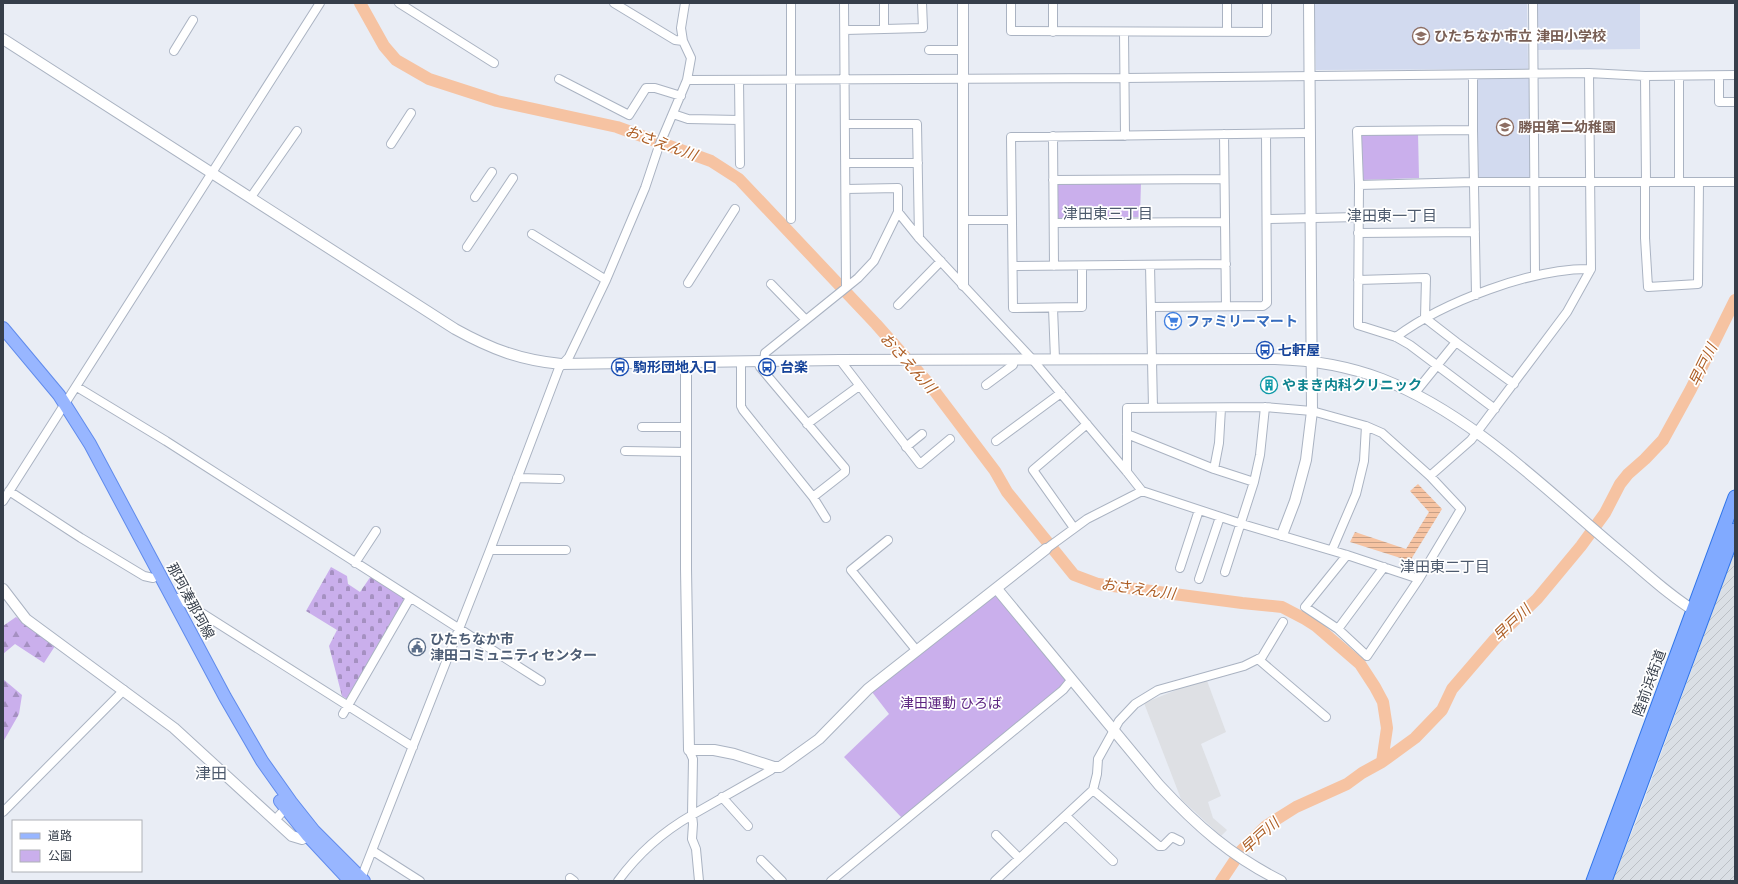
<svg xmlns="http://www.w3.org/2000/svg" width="1738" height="884" font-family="Quicksand,'Noto Sans JP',sans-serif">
<defs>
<pattern id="industrial-furrows" width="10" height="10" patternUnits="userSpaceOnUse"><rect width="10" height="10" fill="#dadfe5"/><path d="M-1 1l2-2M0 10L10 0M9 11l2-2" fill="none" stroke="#bcc0c6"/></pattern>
<pattern id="forest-firs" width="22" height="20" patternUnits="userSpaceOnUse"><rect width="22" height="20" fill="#caafec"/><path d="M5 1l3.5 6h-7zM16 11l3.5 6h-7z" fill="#a590c1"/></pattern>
<pattern id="cemetery-stones" width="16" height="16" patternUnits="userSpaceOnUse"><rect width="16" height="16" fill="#caafec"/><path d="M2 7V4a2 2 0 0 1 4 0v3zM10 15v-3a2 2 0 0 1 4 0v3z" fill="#a590c1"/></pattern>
<pattern id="water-rules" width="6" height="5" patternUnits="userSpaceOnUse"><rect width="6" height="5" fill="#f6c3a2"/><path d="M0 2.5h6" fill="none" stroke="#c8a086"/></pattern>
</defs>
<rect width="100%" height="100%" fill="#e9edf5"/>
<path fill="url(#industrial-furrows)" d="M1735,550V881H1612L1638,817Z"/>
<path fill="#d2daef" d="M1314,3H1527L1528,69L1316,70Z
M1537,3H1640V49L1537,50Z
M1532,76L1533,178H1478L1476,77Z"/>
<path fill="#caafec" d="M1418,133L1419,178L1361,180L1359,134Z
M1141,182L1140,217L1058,218V183Z
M995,595L1067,681L902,818L844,757L889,714L872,692Z"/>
<path fill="url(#forest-firs)" d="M16,617L55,646L44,663L15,644L3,654V626Z
M3,679L22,695L19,714L3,742Z"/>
<path fill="url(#cemetery-stones)" d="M331,567L347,576L348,584L360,592L371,576L408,597L349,700L342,696L329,646L337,630L306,611Z"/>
<path fill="#dee0e4" d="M1206,678L1226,732L1201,744L1221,796L1208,802L1213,818L1227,830L1221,836L1181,799L1144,703Z"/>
<path fill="url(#water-rules)" d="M1418,484L1442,509L1410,561L1350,542L1355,532L1406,549L1429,512L1410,491Z"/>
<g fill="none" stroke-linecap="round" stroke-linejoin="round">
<path stroke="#f6c3a2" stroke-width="12" d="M360,3L384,46L396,60L429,79L497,101L617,127L711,161L739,179L876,324L930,385L995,471L1007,492L1074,575L1098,584L1242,603L1282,607L1305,619L1316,626L1360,664L1375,687L1383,702L1387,728L1382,762
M1221,881L1241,851L1266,826L1296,807L1347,784L1362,773L1382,762L1415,738L1442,710L1452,689L1495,639L1537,599L1581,546L1605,513L1620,484L1628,474L1645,459L1663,440L1691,389L1735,300"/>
<g stroke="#aab3c2" stroke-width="10">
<path id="minor" d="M399,3L494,63
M614,3L675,40L683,41
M844,3L846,287
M884,3V29
M1011,3V31L1267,32V3
M1227,3V32
M1533,3L1535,275
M845,30L923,28L922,3
M1053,32V3
M1124,32L1125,136
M929,50H964
M174,51L193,20
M1473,75V130L1476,295
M1645,76L1646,181L1645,187V238L1648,287L1698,284L1699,182
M1679,76V182
M1719,76V102H1735
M559,79L629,115L646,88H655L681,96
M687,80L1124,78L1589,73L1645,76L1735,75
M739,80L740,164
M673,114L688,119L739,120
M845,124H917L919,238
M1473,130L1357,131L1359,185L1358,325L1396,337L1410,345L1495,409
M1224,134L1226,306
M1053,136L1054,266
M391,144L411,113
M846,163H918
M1053,180L1224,179
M1359,185L1474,182H1735
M251,197L297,131
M475,197L492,172
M898,212L919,238L1032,359L1127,472L1142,491L1242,524L1347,555L1419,579
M791,219V3
M1267,219L1358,217
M963,220H1012
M1054,223L1225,222
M1358,233L1475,232
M532,234L606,280
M467,247L513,178
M1150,265L1153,408
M1013,266L1226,264
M1082,266V307L1013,308L1011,137L1309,133
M1358,280L1426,278L1425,318L1456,342
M688,283L735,209
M771,284L806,320
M898,305L941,261
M1151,307L1263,306L1267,303L1266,134
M1053,308L1055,359
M1396,337C1443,302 1532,268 1591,269
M840,360L920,464L950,439
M758,362L760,367L845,468V472L813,497
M764,362L765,353L858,278L874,261L898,212V188L846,189
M741,363V406L743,410L813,497L826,518
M986,385L1013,365L1014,360
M77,387L166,441L541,681
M1414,394L1456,342L1514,384
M807,424L859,386
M642,427H685
M1127,434L1214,469L1254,482
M996,441L1061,393
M906,447L922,434
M625,451L686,452
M1214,469L1219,443L1221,408
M1127,472V408L1265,407L1312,411L1366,426L1382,433L1430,476L1461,509L1419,579L1367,656L1338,629L1305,607L1347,555
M1430,476L1471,440L1567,312L1591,269L1589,73
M517,478L560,479
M9,491L81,538L144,576L153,578
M3,501L320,3
M1074,528L1033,470L1087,424
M888,540L851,570L917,651
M1046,549L1087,519L1142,491
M490,550H566
M1332,550L1356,494L1364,461L1366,426
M355,563L376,531
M1180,568L1199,510
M1225,572L1254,482L1260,455L1265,407
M1199,579L1220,517
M173,599L178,598L413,747
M1338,629L1384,567
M1258,659L1326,717
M343,714L410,598
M1093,790L1159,846H1163L1172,837L1180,841
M722,797L748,826
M3,812L124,690
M1066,816L1113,861
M275,820L285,809
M996,835L1019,858
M373,851L420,881
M761,860L782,881
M570,878L574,881
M360,881L490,550L559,368L569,357L606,280L645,188L659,146L687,80L691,58L683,41L681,28L685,3
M618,881C637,855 664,831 692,815L693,759L689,750
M699,881L696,849L692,839L693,824L692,815L771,770L774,767
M831,881L1063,690L1072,679
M995,881L1093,790L1097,774L1098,759L1119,721L1135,704L1158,690L1244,666L1262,657L1283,622"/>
</g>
<g stroke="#aab3c2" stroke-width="12">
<path id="tertiary" d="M3,39L455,329C491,349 520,360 561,364L840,360L1275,359C1312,360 1348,366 1382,379C1474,415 1549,493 1624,555C1648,575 1671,597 1698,613
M963,285V3
M686,363V569L689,750H714L734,754L774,767H780L819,739L868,689L1046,549
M1282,535L1295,501L1306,460L1312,411L1309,3
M3,589L26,619L174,728L292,836L302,839L308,836
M997,589L1159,785C1197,826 1231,856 1281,881"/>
</g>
<g stroke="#608bec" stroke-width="14">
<path id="primary" d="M3,328L59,395L90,444L225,697L262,761L291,802L314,831L364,881
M280,801L308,836L350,881"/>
</g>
<g stroke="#3075e9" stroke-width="15">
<path id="trunk" d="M1593,881L1735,497
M1605,881L1735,530"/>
</g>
<use href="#minor" stroke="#fff" stroke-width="8"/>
<use href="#tertiary" stroke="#fff" stroke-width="10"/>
<use href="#primary" stroke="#98b6ff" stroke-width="12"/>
<use href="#trunk" stroke="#81aaff" stroke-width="13"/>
</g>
<defs>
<g id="school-ring" transform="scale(0.9)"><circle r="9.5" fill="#fff" stroke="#8d6e63" stroke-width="1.5"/><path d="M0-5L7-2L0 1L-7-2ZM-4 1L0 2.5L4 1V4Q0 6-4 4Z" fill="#8d6e63"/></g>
<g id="supermarket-ring" transform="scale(0.9)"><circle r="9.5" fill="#fff" stroke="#3f7fe0" stroke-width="1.5"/><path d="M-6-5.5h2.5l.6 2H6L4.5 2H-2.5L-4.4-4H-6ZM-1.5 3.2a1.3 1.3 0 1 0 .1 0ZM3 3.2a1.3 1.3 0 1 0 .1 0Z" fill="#3f7fe0"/></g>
<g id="bus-ring" transform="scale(0.9)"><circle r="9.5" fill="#fff" stroke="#1a4fb4" stroke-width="1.5"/><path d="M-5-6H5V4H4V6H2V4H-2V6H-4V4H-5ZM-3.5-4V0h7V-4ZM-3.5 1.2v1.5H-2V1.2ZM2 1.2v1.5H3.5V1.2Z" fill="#1a4fb4"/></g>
<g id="building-ring" transform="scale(0.9)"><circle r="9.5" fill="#fff" stroke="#0f9aa8" stroke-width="1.5"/><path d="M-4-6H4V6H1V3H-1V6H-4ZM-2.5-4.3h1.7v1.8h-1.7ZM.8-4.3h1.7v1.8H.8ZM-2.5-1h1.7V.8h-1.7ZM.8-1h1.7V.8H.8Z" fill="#0f9aa8"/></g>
<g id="civic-ring" transform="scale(0.9)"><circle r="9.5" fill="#fff" stroke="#5c6f8a" stroke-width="1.5"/><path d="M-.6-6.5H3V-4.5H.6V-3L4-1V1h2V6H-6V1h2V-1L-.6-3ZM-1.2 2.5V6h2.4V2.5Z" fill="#5c6f8a"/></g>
</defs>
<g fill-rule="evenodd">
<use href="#school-ring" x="1421" y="36"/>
<use href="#school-ring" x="1505" y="127"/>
<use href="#supermarket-ring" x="1173" y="321"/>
<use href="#bus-ring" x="1265" y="350"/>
<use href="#bus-ring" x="620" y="367"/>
<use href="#bus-ring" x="767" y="367"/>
<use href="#building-ring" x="1269" y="385"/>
<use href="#civic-ring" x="417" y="647"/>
</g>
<g text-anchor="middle" stroke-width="3.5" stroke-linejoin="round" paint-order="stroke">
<g font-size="14" font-weight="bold" fill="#785e54" stroke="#fff" text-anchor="start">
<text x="1434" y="41">ひたちなか市立 津田小学校</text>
<text x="1518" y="132">勝田第二幼稚園</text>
</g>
<g font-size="14" font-weight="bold" fill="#366cbe" stroke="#fff" text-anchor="start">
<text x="1186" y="326">ファミリーマート</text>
</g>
<g font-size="14" font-weight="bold" fill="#164399" stroke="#fff" text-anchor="start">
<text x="1278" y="355">七軒屋</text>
<text x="633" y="372">駒形団地入口</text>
<text x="780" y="372">台楽</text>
</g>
<g font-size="14" font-weight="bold" fill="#0d838f" stroke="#fff" text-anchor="start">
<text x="1282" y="390">やまき内科クリニック</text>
</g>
<g font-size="14" fill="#363e4a" stroke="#fff">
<text transform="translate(191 601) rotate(62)" y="5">那珂湊那珂線</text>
<text transform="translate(1649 683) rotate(-70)" y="5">陸前浜街道</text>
</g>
<g font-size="14" font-weight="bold" fill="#4e5e75" stroke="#fff" text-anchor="start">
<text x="430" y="644">ひたちなか市<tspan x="430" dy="16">津田コミュニティセンター</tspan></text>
</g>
<g font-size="14" fill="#5d2581" stroke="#fff">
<text x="951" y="708">津田運動 ひろば</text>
</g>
<g font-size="15" font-style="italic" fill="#ad5e25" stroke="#fff">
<text transform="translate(661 143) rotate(20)" y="5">おさえん川</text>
<text transform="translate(908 363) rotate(48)" y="5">おさえん川</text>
<text transform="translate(1703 365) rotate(-64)" y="5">早戸川</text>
<text transform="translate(1138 589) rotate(8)" y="5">おさえん川</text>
<text transform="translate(1512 623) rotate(-44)" y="5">早戸川</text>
<text transform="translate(1260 836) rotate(-42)" y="5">早戸川</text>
</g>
<g font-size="15" fill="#4d5a6d" stroke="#fff">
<text x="1108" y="219">津田東三丁目</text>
<text x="1392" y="221">津田東一丁目</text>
<text x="1445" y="572">津田東二丁目</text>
</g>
<g font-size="16" fill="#4d5a6d" stroke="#fff">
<text x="211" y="779">津田</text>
</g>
</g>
<rect width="1738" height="884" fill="none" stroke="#363e4a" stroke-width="8"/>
<rect x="12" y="820" width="130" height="52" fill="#ffffff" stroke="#afb2b7"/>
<rect x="20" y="833" width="20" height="6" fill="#98b6ff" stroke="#afb2b7"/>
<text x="48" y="840" font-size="12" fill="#363e4a">道路</text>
<rect x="20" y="850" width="20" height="12" fill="#caafec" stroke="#afb2b7"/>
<text x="48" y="860" font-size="12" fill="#363e4a">公園</text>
</svg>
